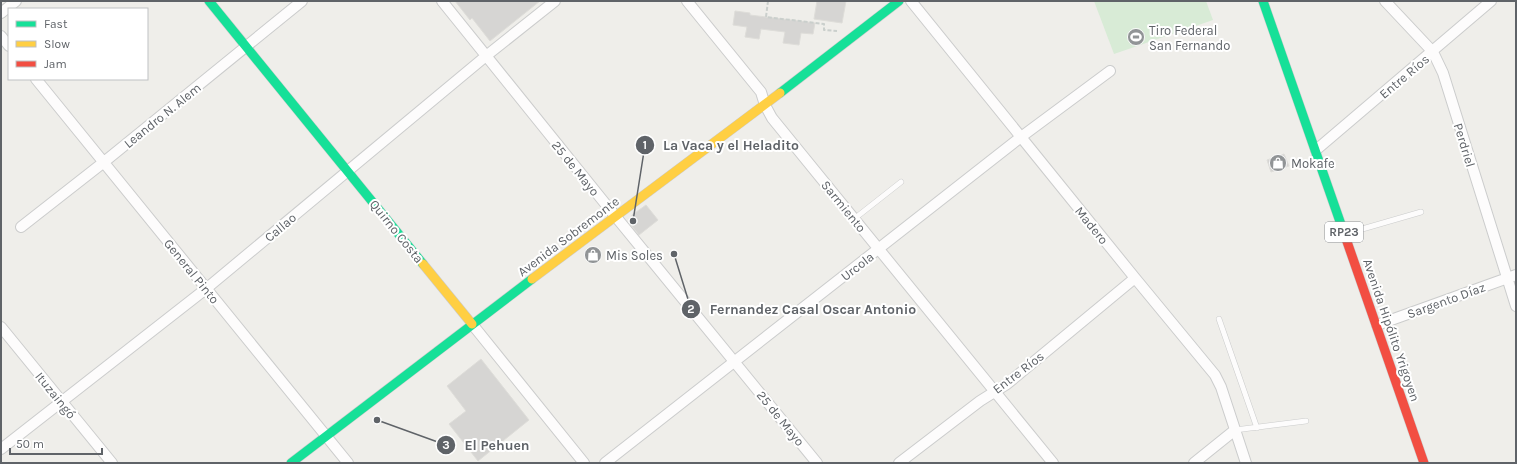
<svg xmlns="http://www.w3.org/2000/svg" width="1517" height="464" font-family="Karla,sans-serif">
<rect width="100%" height="100%" fill="#efeeea"/>
<path fill="#d8ebd6" d="M1094,1H1206L1213,20L1114,54Z"/>
<path fill="#d6d5d3" stroke="#deddd9" d="M455,1H540L490,41L472,18L470,20Z
M817,1H846L842,23L814,19Z
M735,11L750,13V15L815,23L813,34L801,33L799,45L783,43L785,32L761,29L759,39L745,37L747,27L733,25Z
M1284,154L1289,166L1271,172L1267,160Z
M646,205L658,220L639,235L631,225L632,215Z
M593,247L601,257L593,263L585,253Z
M481,359L529,420L478,461L449,424L466,411L447,386Z"/>
<g fill="none" stroke-linecap="round" stroke-linejoin="round">
<g stroke="#cbcccc" stroke-width="6">
<path id="lane" d="M854,219L901,182
M1345,234L1421,212
M1219,319L1257,428
M1235,430L1306,421"/>
</g>
<g stroke="#cbcccc" stroke-width="12">
<path id="street" d="M442,1L616,217L817,463
M687,1L761,92L765,105L772,118L1053,463
M911,1L1135,278L1215,375L1221,387L1246,463
M1385,1L1433,52L1443,73L1516,306
M1,13L16,1
M1,36L9,46
M36,79L348,463
M1316,150L1491,1
M21,227L104,162L302,1
M472,324L584,463
M1377,325L1516,275
M1,327L112,463
M1,449L207,288L486,56L555,1
M605,463L1021,137L1110,71
M899,463L980,401L1007,384L1135,278
M1194,463L1235,430"/>
</g>
<g stroke="#cacacb" stroke-width="10">
<path id="fast" d="M209,1L423,264
M1263,1L1344,233
M780,93L899,1
M291,463L532,279"/>
</g>
<g stroke="#cacacb" stroke-width="10">
<path id="slow" d="M423,264L472,324
M532,279L780,93"/>
</g>
<g stroke="#cacacb" stroke-width="10">
<path id="jam" d="M1344,233L1424,463"/>
</g>
<path stroke="#cacfcc" stroke-width="2" stroke-dasharray="4 2" stroke-linecap="butt" d="M768,1L766,17L824,24V30L837,31"/>
<use href="#lane" stroke="#fdfcfc" stroke-width="5"/>
<use href="#street" stroke="#fdfcfc" stroke-width="10"/>
<use href="#fast" stroke="#16e098" stroke-width="9"/>
<use href="#slow" stroke="#ffcf43" stroke-width="9"/>
<use href="#jam" stroke="#f24e42" stroke-width="9"/>
</g>
<defs>
<g id="stadium-disc" transform="scale(0.9)"><circle r="9.5" fill="#919496" stroke="#fff"/><path d="M0-5a6.5 5 0 1 0 0 10a6.5 5 0 1 0 0-10ZM-3.5-1.8h7v3.6h-7Z" fill="#fff"/></g>
<g id="shop-disc" transform="scale(0.9)"><circle r="9.5" fill="#919496" stroke="#fff"/><path d="M-5-2.5h2.3a2.7 3.5 0 0 1 5.4 0H5L5.5 6h-11ZM-1.5-2.5h3a1.5 2.3 0 0 0-3 0Z" fill="#fff"/></g>
</defs>
<g fill-rule="evenodd">
<use href="#stadium-disc" x="1136" y="37"/>
<use href="#shop-disc" x="1278" y="163"/>
<use href="#shop-disc" x="593" y="255"/>
</g>
<g text-anchor="middle" stroke-width="4" stroke-linejoin="round" paint-order="stroke">
<rect fill="#fff" stroke="#8f9295" stroke-width="1" x="1325" y="222" width="38" height="20" rx="3"/>
<g font-size="12" font-weight="bold" fill="#5f6368">
<text x="1344" y="236">RP23</text>
</g>
<g font-size="13" fill="#5f6368" stroke="#fff" text-anchor="start">
<text x="1149" y="35">Tiro Federal<tspan x="1149" dy="15">San Fernando</tspan></text>
<text x="1291" y="168">Mokafe</text>
<text x="606" y="260">Mis Soles</text>
</g>
<g font-size="13" fill="#5f6368" stroke="#fff">
<text transform="translate(1404 76) rotate(-40)" y="5">Entre Ríos</text>
<text transform="translate(162 115) rotate(-39)" y="5">Leandro N. Alem</text>
<text transform="translate(1465 145) rotate(73)" y="5">Perdriel</text>
<text transform="translate(576 168) rotate(51)" y="5">25 de Mayo</text>
<text transform="translate(844 206) rotate(51)" y="5">Sarmiento</text>
<text transform="translate(1092 225) rotate(51)" y="5">Madero</text>
<text transform="translate(280 227) rotate(-40)" y="5">Callao</text>
<text transform="translate(397 231) rotate(51)" y="5">Quirno Costa</text>
<text transform="translate(568 236) rotate(-37)" y="5">Avenida Sobremonte</text>
<text transform="translate(857 266) rotate(-38)" y="5">Urcola</text>
<text transform="translate(192 271) rotate(51)" y="5">General Pinto</text>
<text transform="translate(1446 300) rotate(-20)" y="5">Sargento Díaz</text>
<text transform="translate(1392 330) rotate(71)" y="5">Avenida Hipólito Yrigoyen</text>
<text transform="translate(1018 372) rotate(-37)" y="5">Entre Ríos</text>
<text transform="translate(56 395) rotate(51)" y="5">Ituzaingó</text>
<text transform="translate(781 418) rotate(51)" y="5">25 de Mayo</text>
</g>
</g>
<path fill="none" stroke="#5f6368" stroke-width="1.5" d="M633 221L645 145M674 254L691 309M377 420L446 445"/>
<g fill="#5f6368" stroke="#fff" stroke-width="1.5">
<circle cx="633" cy="221" r="4"/>
<circle cx="674" cy="254" r="4"/>
<circle cx="377" cy="420" r="4"/>
<circle cx="645" cy="145" r="10"/>
<circle cx="691" cy="309" r="10"/>
<circle cx="446" cy="445" r="10"/>
</g>
<g font-size="12" text-anchor="middle" font-weight="bold" fill="#fff">
<text x="645" y="149">1</text>
<text x="691" y="313">2</text>
<text x="446" y="449">3</text>
</g>
<g font-size="14" text-anchor="middle" font-weight="bold" fill="#5f6368" stroke="#fff" stroke-width="4" stroke-linejoin="round" paint-order="stroke">
<text x="731" y="150">La Vaca y el Heladito</text>
<text x="813" y="314">Fernandez Casal Oscar Antonio</text>
<text x="497" y="450">El Pehuen</text>
</g>
<rect width="1517" height="464" fill="none" stroke="#5f6368" stroke-width="4"/>
<rect x="8" y="8" width="140" height="72" fill="#ffffff" stroke="#bfc1c3"/>
<rect x="16" y="21" width="20" height="6" fill="#16e098" stroke="#bfc1c3"/>
<text x="44" y="28" font-size="12" fill="#5f6368">Fast</text>
<rect x="16" y="41" width="20" height="6" fill="#ffcf43" stroke="#bfc1c3"/>
<text x="44" y="48" font-size="12" fill="#5f6368">Slow</text>
<rect x="16" y="61" width="20" height="6" fill="#f24e42" stroke="#bfc1c3"/>
<text x="44" y="68" font-size="12" fill="#5f6368">Jam</text>
<path d="M10 448v6h92v-6" fill="none" stroke="#5f6368" stroke-width="2"/>
<text x="16" y="448" font-size="12" fill="#5f6368" stroke="#ffffff" stroke-width="3" paint-order="stroke">50 m</text>
</svg>
